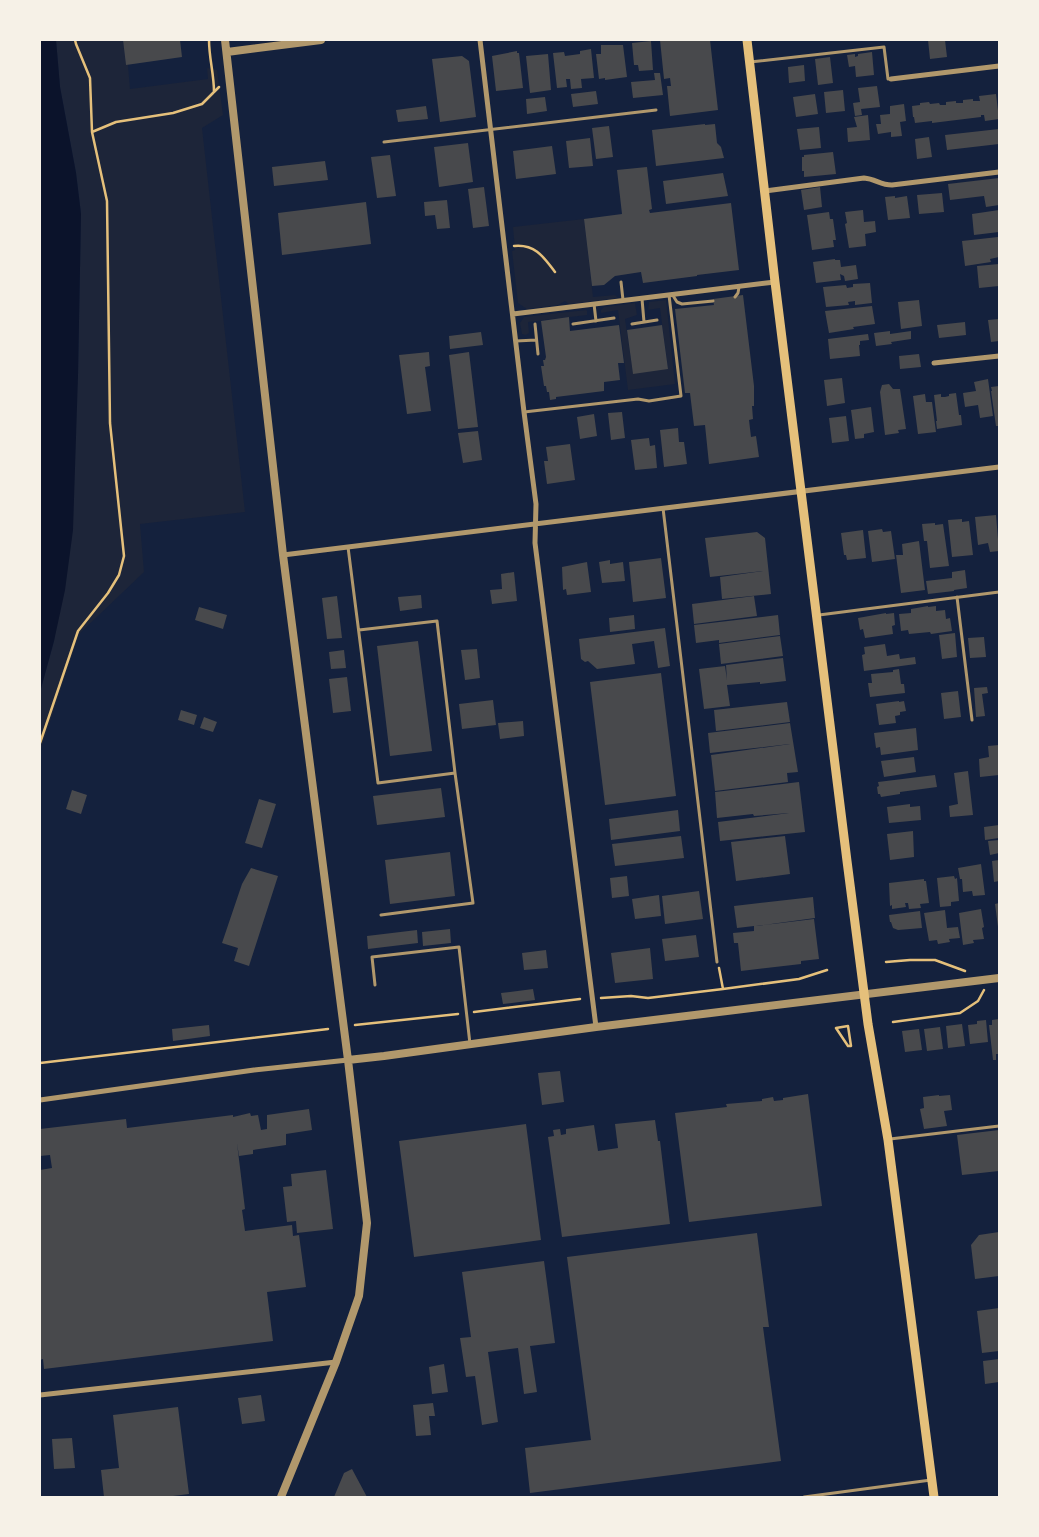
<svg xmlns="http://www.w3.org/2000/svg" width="1039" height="1537" font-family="Figtree,sans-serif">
<rect width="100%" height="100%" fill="#14213d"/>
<path fill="#1d2539" d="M56,40H123L126,65H128L130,89L208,79L207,68L217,70L223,115L202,128L245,512L140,524L144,572L79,634L40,752V692L54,641L78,375L81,214L76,173L60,87Z
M584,219L593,297L615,295L618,298L569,304L565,301L558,305L527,309L518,303L512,251L515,250L513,227Z
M666,300L675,384L628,390L618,310L601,313V310L604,307L635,303L637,315L625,319L633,373L668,368L660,308L648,310L649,302Z
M586,310L587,311V315L528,322L529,333L526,335L522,334L520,323L524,317Z"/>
<path fill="#0b132b" d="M40,40H56L60,87L76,173L81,214L78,375L73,530L65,590L54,641L40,692Z"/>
<path fill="#48494c" d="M123,40H180L182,57L126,65Z
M660,40H710L718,110L670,116L667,86H671L670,78L664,79Z
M928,40H945L947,57L930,59Z
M651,41L653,70L639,71L638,65H634L632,43Z
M601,45H623L627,77L605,80V78L599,79L596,54H601Z
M591,49L594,78L581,79L582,88L571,89L570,79H566L567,87L557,88L553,53L564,52L565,56L580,54V51Z
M517,51V53H519L523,88L496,91L492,56Z
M872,52L874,75L856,77L855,66L849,67L847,55L855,54V57L858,56V54Z
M548,54L551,90L530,93L526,56Z
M462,56L469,61L476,117L440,122L432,59Z
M830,57L833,83L818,85L815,59Z
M804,65L805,81L789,83L788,67Z
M654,73H660L663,95L633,98L631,82L655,80Z
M877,86L880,107L861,109L862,115L855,116L853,103L860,102L858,88Z
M843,90L845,111L826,113L824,92Z
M596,91L598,104L573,107L571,94Z
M815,94L818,114L796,117L793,97Z
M996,94L999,119L985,121L984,115H981V117L932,123V121L915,123L914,117H913L912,106L920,105V103L929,102L930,104L939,103L940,105H946V102L956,101V103H963V100L973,99V101H980L979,96Z
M545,97L547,111L527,114L526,99Z
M904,104L906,121L900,122L902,136L891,137V132L878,134L876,124H881L880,115L890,114V106Z
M426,106L428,119L398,122L396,110Z
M868,115L870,140L848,142L847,128L857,127L854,117Z
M705,124V125L715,124L717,143L721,147L724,158L656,166L652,130Z
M609,126L613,157L596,159L592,128Z
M819,127L821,148L800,150L797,129Z
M999,129V144L947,150L945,135Z
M929,137L932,157L917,159L915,139Z
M590,138L593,166L569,168L566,141Z
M468,143L473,182L439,187L434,147Z
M552,146L556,174L516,179L513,151Z
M833,152L836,174L804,177V171H802V157H804V155Z
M390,155L396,196L377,198L371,157Z
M325,161L328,180L274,186L272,167Z
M647,167L652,209L649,210L650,213L731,203L739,270L697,275V276L643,283L641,272L615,276L604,285L592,286L584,219L622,214L617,170Z
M723,173L728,196L666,204L663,181Z
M999,178V205L986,207L984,196L950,200L948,184Z
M484,187L489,226L473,228L468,189Z
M820,187L822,207L804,210L801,190Z
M942,193L944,212L919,214L917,195Z
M895,196V198L907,196L910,218L888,220L885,197Z
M447,200L450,228L437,229L435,215L425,216L424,202Z
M366,202L371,244L282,255L278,213Z
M863,210L864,222L875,221L876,232L865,234L866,246L849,248L845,224L847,223L845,212Z
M999,210V232L974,235L972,214Z
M829,212L830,219H833L836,240H833L834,247L812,250L807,215Z
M998,237L999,257L990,259L991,262L965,266L962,241Z
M835,259V260H840L841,267L856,265L858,279L845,281L844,276L840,274L841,280L816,283L813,262Z
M999,264V286L979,288L977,266Z
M870,283L872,303L855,305V301L848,302L849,305L826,307L823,287L846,285L847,288L853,287V284Z
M743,295L754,386V406H752L753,419L749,420L751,437L756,436L759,457L709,464L705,425L694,426L690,393H685L675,309L714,305L713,299Z
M919,300L922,326L901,329L898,302Z
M872,306L875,324L853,327L854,329L829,333L825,311Z
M569,317L570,331L619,325L624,363H618L620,380L604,382V391L556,397V399L550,400L549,392H547L546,386H544L541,366H544L543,360H545L546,357L541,321Z
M999,319V341L991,342L988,320Z
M965,322L966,335L939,338L937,325Z
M662,325L668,369L633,374L627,330Z
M890,331V334L911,331V339L891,342L892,344L876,346L874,333Z
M481,332L483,345L450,349L449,336Z
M868,334L869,340L860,341V345H859L860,356L830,359L828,339Z
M429,352L430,366L425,367L431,411L407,414L399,355Z
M469,352L478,427L458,429L449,355Z
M919,354L921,367L900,369L899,356Z
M842,378L845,403L827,406L824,380Z
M988,379L993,416L980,418L978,405L965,407L963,393L976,391L974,382Z
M889,384L893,389H900L906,429L898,430L899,433L885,435L880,392L882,385Z
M999,386V426H996L991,391H992L991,387Z
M956,393L959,415H961L962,425L937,429L936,421H937L934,395L941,394V397H945L949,396V394Z
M925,394L926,402H932L936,432L918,434L913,396Z
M871,407L874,432L864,434V438L855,439L851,410Z
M622,412L625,438L611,440L608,413Z
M594,414L597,436L580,439L577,417Z
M846,416L849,441L832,443L829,418Z
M678,428L679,442H684L687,464L664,467L660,430Z
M478,431L482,460L463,463L458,433Z
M649,438L650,446L655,445L657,468L635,470L631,440Z
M570,444L575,480L547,484L544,461H548L546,447Z
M996,515L999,551L990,552L988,543L978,545L975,517Z
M962,519V522L969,521L973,555L952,557L948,520Z
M935,523V525L943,524L949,566L930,568L927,541H924L922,524Z
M882,529L883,532L891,531L895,559L872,562L868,531Z
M863,530L866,558L847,560L846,555H844L841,533Z
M757,532L765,538L771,594L722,599L720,577L763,571L710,577L705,538Z
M919,541L925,590L901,593L896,555H903L902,544Z
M661,558L666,598L633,602L629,562Z
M610,560V564L623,562L625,581L602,583L599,562Z
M587,562L591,592L567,595L566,589L563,590L562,567Z
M965,570L967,588L954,590V591L928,594L926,581L952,578V572Z
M514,572L517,601L492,604L490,590L502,589L501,574Z
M421,595L422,608L400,611L398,597Z
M337,596L342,638L327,639L322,598Z
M754,596L757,616L694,624L692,604Z
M928,606V607L936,606V611L945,610L946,619L950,618L952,631L931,634L930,632L909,634L908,630L901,631L899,614L911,613V609Z
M199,607L227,615L223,629L195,620Z
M886,613V614L894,613L895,625L892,626L893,634L865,638L863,629L860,630L858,618Z
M634,615L635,629L610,632L609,618Z
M778,615L780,635L719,643V640L696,643L694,625Z
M665,628L670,666L658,668L654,641L632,644L635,664L597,669L588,661L585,662L581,659L579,639Z
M955,633L957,657L942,659L939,635Z
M780,636L783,656L721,664L719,644Z
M984,637L986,657L970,658L968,638Z
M418,641L432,751L390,756L377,646Z
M885,644L887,656L899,654L900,659L915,657L916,664L864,671L862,655L865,654L864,647Z
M477,649L480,678L465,680L461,650Z
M344,650L346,668L331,669L329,652Z
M783,658L786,681L760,684V682L727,685L730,706L704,709L699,669L725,666L727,680L726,665Z
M899,669L901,684H904L905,693L870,697L868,683H872L871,674L893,672V670Z
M661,673L676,796L605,805L590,682Z
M347,677L351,711L333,713L329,679Z
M987,687L988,693L982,694L985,716L976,717L974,688Z
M958,691L961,717L944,719L941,693Z
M493,700L496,725L462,729L459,704Z
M899,701V702L904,701L906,711L900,712V715L895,716L896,723L879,725L876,704Z
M787,702L790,722L716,731L714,710Z
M181,710L197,715L194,725L178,720Z
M204,717L217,722L213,732L200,728Z
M523,721L524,736L500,739L498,723Z
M790,723L798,772L787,773L788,782L715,791L711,755L790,744L710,753L708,733Z
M916,728L918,750L881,755L880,747L876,748L874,733Z
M999,745V775L980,777L979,759L989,757L988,746Z
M914,757L916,772L884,777L881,761Z
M968,771L973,815L950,817L949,806L958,804L954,773Z
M935,775L937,787L900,792V794L881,797L880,794H878L877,787L879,786L878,782Z
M799,782L805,832L720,841L718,822L789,813L754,816L753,814L717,818L715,792Z
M441,788L445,817L377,825L373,796Z
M72,790L87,795L81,814L66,809Z
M259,799L276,804L262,848L245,843Z
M910,804V807L920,806L921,820L889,823L887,807Z
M678,810L680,831L611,840L609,819Z
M999,825V838L985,840L984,827Z
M913,831L914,857L890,860L887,834Z
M681,836L684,858L615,866L612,844Z
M785,836L790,874L736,881L731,842Z
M999,840V853L990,855L988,841Z
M450,852L455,896L390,904L385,860Z
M999,860V881L994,882L992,861Z
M981,864L985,895L973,896L972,891L963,892L962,879H960L958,868Z
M251,868L278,876L249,966L234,961L238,948L222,943L242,884Z
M627,876L629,896L612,898L610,878Z
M954,876L955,879L957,878L959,901L951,902V906L940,907L937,878Z
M924,879V881H926L929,903L920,904L921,908L909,909L908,903H905L906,907L892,909V905L890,906L889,883Z
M699,891L703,919L665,924L662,896Z
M659,895L661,916L635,919L632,899Z
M813,897L815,918L756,926L814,919L819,959L801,961V964L741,971L738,943H734L733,933L754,931V926L737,928L734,906Z
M999,903V927H998L995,904Z
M981,909L984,927L982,928L984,939L973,940L974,943L963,945L959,913Z
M945,910L947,928L958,927L960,938L949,939L950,942L938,944L937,940L929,941L924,913Z
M920,911L922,928L898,930L893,928L891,922H890L889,915Z
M450,929L451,943L423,946L422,932Z
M417,930L418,943L368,949L367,936Z
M696,935L699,957L665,961L662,939Z
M650,948L653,979L615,983L611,953Z
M546,950L548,968L524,970L522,953Z
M533,989L535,1000L503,1004L501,993Z
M999,1019V1054H996V1060H993L989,1025H992V1020Z
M986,1020L988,1042L970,1044L968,1025L977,1024V1021Z
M962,1024L965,1046L948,1048L946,1026Z
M209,1025L210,1036L173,1041L172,1029Z
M940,1027L943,1049L927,1051L924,1029Z
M919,1029L922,1050L905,1052L902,1031Z
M560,1071L564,1102L542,1105L538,1073Z
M808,1094L822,1206L689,1222L675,1113L727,1107L726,1104L762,1101V1099L773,1097L774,1101L783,1100V1098Z
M939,1095V1096L950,1095L952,1110L944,1111L947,1126L924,1129L920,1109L924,1108L923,1097Z
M309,1109L312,1130L286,1134V1145L253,1150V1154L239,1156L237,1143L245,1209L242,1210L245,1231L292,1225L293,1236L299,1235L306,1287L267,1292L273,1341L44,1369L43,1359L40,1360V1170L52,1168L50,1155L40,1156V1129L126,1119L127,1128L233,1115V1117L250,1113L251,1116L258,1115L261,1130L267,1129V1115Z
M655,1120L658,1141H660L670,1224L562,1237L548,1137L554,1136L553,1130L560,1129L561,1135L566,1134V1129L594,1125L598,1151L618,1148L615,1124Z
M526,1124L541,1240L414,1257L399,1141Z
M999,1130V1171L962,1175L957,1135Z
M326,1170L333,1229L297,1233L296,1221L287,1222L283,1187L292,1186L291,1174Z
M999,1232V1276L975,1279L971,1245L979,1235Z
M757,1233L769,1327H763L781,1461L530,1493L525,1448L591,1440L567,1257Z
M544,1261L555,1343L530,1346L537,1392L524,1394L518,1348L488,1352L498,1422L482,1425L475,1376L466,1377L460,1338L471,1337L462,1272Z
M999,1308V1351L982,1353L977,1311Z
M999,1359V1382L985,1384L983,1361Z
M444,1364L448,1392L432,1394L429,1367Z
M261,1395L265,1421L242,1424L238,1398Z
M433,1403L435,1416H429L431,1435L416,1436L413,1405Z
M178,1407L189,1494L165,1497H104L101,1470L119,1468L113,1415Z
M72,1438L75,1468L54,1469L52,1439Z
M352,1469L367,1497H334L344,1473Z"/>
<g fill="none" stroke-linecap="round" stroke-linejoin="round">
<path stroke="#e5c07b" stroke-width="2.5" d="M209,40C209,58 214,74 214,92
M92,132L116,122L173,113L202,104L219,87
M514,246C535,244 543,256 555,272
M40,743L78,631L108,593L119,575L124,556L110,423L107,201L92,132L90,78L76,44L75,40
M886,962L910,960H935L965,971
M719,968L723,989
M601,998L631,996L648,998L723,989L799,979L827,970
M474,1012L580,999
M893,1022L960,1013L978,1001L984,990
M355,1025L458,1014
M848,1026L851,1046H848L836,1028Z
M40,1063L328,1029"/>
<path stroke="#b1986c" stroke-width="3" d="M750,62L884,47L888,79H890
M384,142L656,110
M621,282L623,300
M672,294L677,302L682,304L713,301
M735,297L738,293L739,287
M642,299L644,322
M594,304L596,321
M535,324L538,354
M573,324L614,318
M632,324L657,320
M516,341L536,340
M524,412L638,399L649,401L681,396L669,295
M663,508L717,962
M348,547L378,783L455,773
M957,597L972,720
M819,615L999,592
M359,630L437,621L455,773L473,903L381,915
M375,985L372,957L459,947L470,1044
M890,1139L999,1126
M804,1497L931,1480"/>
<path stroke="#b1986c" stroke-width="5" d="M480,40L524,412L536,504L535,543L596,1027
M891,79L999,66
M765,191L864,178C876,179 880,185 892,185L999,172
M513,314L775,282
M934,363L999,356
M283,555L999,467
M40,1100L254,1070L348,1060
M40,1395L336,1362"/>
<path stroke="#b1986c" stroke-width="8" d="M225,40L283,555L348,1060L367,1223L359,1296L336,1362L281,1497
M227,52L321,40
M348,1060L384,1056L596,1027L999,978"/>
<path stroke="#e5c07b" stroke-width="9" d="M747,40L775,282L847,861L868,1024L888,1140L934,1497"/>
</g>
<rect width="1039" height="1537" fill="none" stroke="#f6f1e7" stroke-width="82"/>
</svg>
